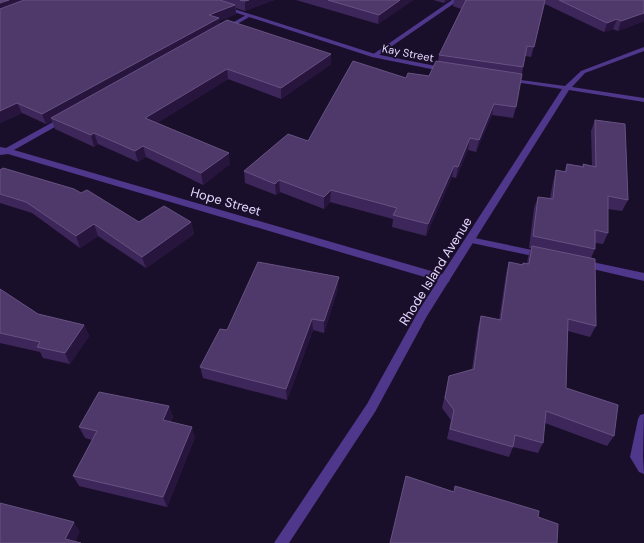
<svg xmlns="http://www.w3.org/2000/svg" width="644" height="543" font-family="'DM Sans',sans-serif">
<rect width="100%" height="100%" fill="#1a0f2a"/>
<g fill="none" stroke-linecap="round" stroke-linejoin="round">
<path fill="#4f378c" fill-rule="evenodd" d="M452,0H459L376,57H372V55Z
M246,15L251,16L225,31L220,30Z
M62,117H68L69,119L14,150L445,275L449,276L450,279L449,282L445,283L8,154L0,155V147L6,148Z
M470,237L542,252L547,255L542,258L467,242L465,240L467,238Z
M583,260L644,273V281L580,266L578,264Z
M644,414L643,456L644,474L639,472L630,457L638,419L640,415Z"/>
<path fill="#4f378c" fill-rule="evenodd" d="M197,0H206L375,54L446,68L449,70L446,72L372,57Z
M644,47V51L585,73L572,87L644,98V102L569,90L427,316L375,412L289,543H274L367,404L419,310L562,89L508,81L505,79L506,78L565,86L581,71Z"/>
</g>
<path fill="#3d2659" d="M0,0H274L245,11L236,8V14L219,21L220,25L331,64L281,99L228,79L157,123L230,164L203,185L146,157L138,162L98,144L94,147L55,129L52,121L46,124L22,113L0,123Z
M296,0H413L378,24Z
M433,0H449L444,3Z
M454,0H644V21L618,31L613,29L604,32L545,4L531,57L525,56L516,107L513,118L492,115L476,152L468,150L456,178L452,177L426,236L392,227L393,219L330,202L324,209L280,192L276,195L245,183L244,171L308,141L406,78L429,76L438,62L439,55L461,9L453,6Z
M595,120L628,200L622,211L608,209V233L603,244L595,243V249L591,258L596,326L590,337L568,331L566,388L614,436L607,446L545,423L543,443L538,453L513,447L509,457L447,439L451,420L442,408L449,376L472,369L478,327L481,316L499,320L506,274L509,262L522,265L523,263L527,264L528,257L531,248H529L534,208L538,197L550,198L553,182L556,170L564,172L567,164L582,166L583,164L592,166L591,131Z
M0,170L81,193L139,222H191L194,234L146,268L98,236L80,248L32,213L0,203Z
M338,288L324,333L313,330L287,400L203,378L200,367L227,330Z
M0,289L38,314L84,325L89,336L70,364L43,358L40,352L0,343Z
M169,406L173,417L171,422L195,437L167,507L79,486L73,476L92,440L85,438L79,427Z"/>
<path fill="#27153e" d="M9,0H35L0,14V3Z
M249,0H274L245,11V1Z
M400,0H413L378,24L379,15Z
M445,0H449L444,3Z
M235,5L236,14L219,21L220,28L51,118L52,121L46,124L42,114L209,15Z
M644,13V21L618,31L621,21Z
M617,19L613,29L604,32L607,23Z
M331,54V64L281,99V88Z
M227,69L228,79L148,129L145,118Z
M17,103L22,113L0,123V111Z
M494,104L492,115L476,152L479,140Z
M94,133L98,144L94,147L91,135Z
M470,138L468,150L456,178L458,167Z
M143,146L146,157L138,162L135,151Z
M229,153L230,164L203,185L201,173Z
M454,166L452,177L426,236L428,224Z
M279,180L280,192L276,195L275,184Z
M331,190L330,202L324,209V197Z
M191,222L194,234L146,268L142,257Z
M94,224L98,236L80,248L76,236Z
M339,277L338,288L324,333V321Z
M312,319L313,330L287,400L286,389Z
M84,325L89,336L70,364L65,353Z
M169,406L173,417L167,431L163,420Z
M192,427L195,437L167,507L163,497Z
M74,522L80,532L75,543L65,539Z"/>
<path fill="#4f396a" stroke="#665282" d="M0,0H9L0,3Z
M24,0H220L235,5L209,15L219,18L42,114L17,103L0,111V9Z
M240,0H249L245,1Z
M328,0H400L379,15Z
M465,0H545L534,47L527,46L523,67L439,55L466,0Z
M559,0H644V13L621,21L617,19L607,23Z
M227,20L331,54L281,88L227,69L145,118L229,153L201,173L143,146L135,151L94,133L91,135L51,118Z
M353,61L406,78L408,73L429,76L436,61L522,74L516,107L494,104L479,140L470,138L458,167L454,166L428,224L393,215L397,208L331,190L324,197L279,180L275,184L244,171L288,134L308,141Z
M595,120L625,124L628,200L608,196V233L595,230V249L533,236L538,197L553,199L556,170L566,172L567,164L584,167L583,164L596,167Z
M3,168L74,189L81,193L87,190L139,222L164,206L191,222L142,257L94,224L76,236L26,202L0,194V170Z
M532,246L595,259L596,326L568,319L566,388L618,405L614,436L546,411L543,443L515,435L513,447L450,429L454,410L445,398L449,376L474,369L481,316L501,320L509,262L523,265V263L529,264Z
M258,262L339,277L324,321L312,319L286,389L200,367L220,329L227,330Z
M0,289L38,314L84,325L65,353L37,347L40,342L0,333Z
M99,392L169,406L163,420L192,427L163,497L73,476L97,431L79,427Z
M406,476L454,492L455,486L539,511L538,517L558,524L557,543H390Z
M0,503L74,522L65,539L81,543H0Z"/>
<g text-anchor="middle" stroke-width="3.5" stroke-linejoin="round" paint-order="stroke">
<g font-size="11" fill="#e5d7ff" stroke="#1a0f2a">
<text transform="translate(408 53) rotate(11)" y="4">Kay Street</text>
</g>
<g font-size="13" fill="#e5d7ff" stroke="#1a0f2a">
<text transform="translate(226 201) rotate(16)" y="5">Hope Street</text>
<text transform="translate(435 271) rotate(-58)" y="5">Rhode Island Avenue</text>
</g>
</g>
</svg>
